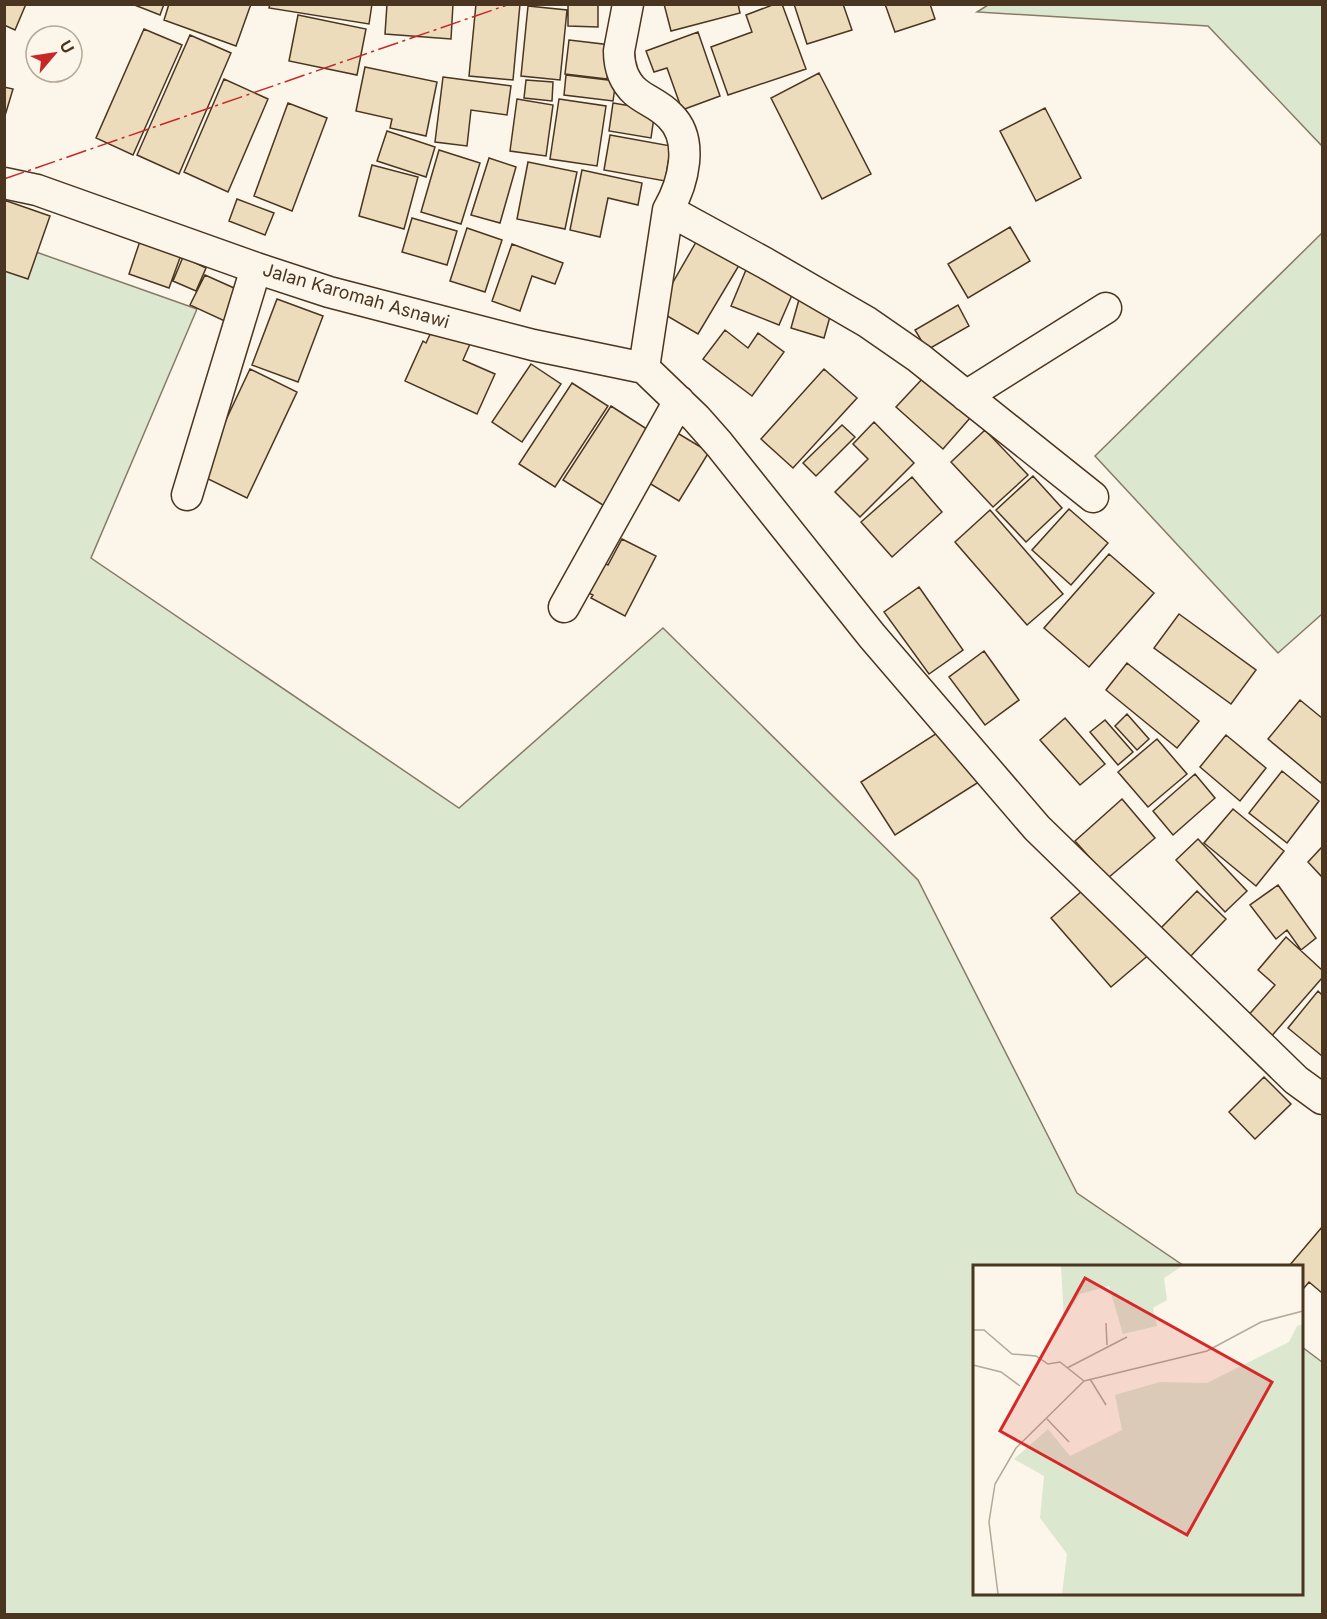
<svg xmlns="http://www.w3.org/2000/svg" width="1327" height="1619" font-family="Inter,sans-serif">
<rect width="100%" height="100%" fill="#fbf6e9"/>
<path fill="#dce7d0" stroke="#887966" stroke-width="1.5" d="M988,5H1322V146L1208,26L977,12Z
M1322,233V614L1278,653L1095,456Z
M5,241L197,309L91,558L459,808L663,628L918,880L1077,1193L1184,1266H974V1594H1302V1347L1322,1362V1614H5Z"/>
<path fill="#ecdcbc" stroke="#4a3520" stroke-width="1.5" d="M4,4H26L15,30L4,25Z
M132,4H164L160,15Z
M169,4H251L236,46L164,20Z
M270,4H372L369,24L269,8Z
M387,4H453L451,39L385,34Z
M476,4H520L513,80L469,76Z
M568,4H598V27L568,26Z
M664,4H738L740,13L671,31Z
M775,4H782L806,69L728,95L711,47L752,32L746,15Z
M794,4H843L852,30L807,44Z
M885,4H930L935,19L895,32Z
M528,6L567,10L560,80L521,76Z
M298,15L366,29L357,75L289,61Z
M144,29L182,45L133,155L96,138Z
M698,32L720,96L682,110L667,68L654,72L646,51Z
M190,35L231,53L179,174L137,155Z
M569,40L611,45L607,79L565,74Z
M365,67L437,82L426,136L390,128L392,119L356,111Z
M819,73L871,174L822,199L771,98Z
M566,75L616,81L613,101L564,95Z
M443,77L511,86L507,115L471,110L467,146L435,142Z
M224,79L268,99L228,192L184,172Z
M526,80L553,82L552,101L524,98Z
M4,87L13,89L4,119Z
M517,99L553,105L546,156L510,151Z
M559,99L606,106L597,166L550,159Z
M288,103L327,118L292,211L254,196Z
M613,103L655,110L651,138L609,131Z
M1045,108L1081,178L1036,201L1000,131Z
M387,131L435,147L426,177L377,161Z
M610,135L671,146L665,181L604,170Z
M439,150L480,163L461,224L421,212Z
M489,158L516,167L500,223L471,215Z
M528,162L577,172L565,229L517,219Z
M372,165L418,177L404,229L359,216Z
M582,170L642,183L638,205L608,198L600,237L570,230Z
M237,199L274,213L265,235L229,221Z
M4,200L50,216L28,279L4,271Z
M412,218L457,231L447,265L402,252Z
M1010,227L1030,261L968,298L948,264Z
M467,228L502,240L485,292L450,281Z
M699,237L741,262L698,334L657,310Z
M140,241L181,255L169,288L129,274Z
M512,244L563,263L555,284L532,276L520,311L492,301Z
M183,257L206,268L196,291L173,281Z
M748,265L796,286L779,325L731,306Z
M205,275L243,292L229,323L190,305Z
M800,296L833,306L824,338L791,328Z
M277,299L323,316L298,382L252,365Z
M958,305L969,326L927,350L915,330Z
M433,328L470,344L463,360L495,374L477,414L405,381L423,341L426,343Z
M725,330L748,348L758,333L784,352L752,396L703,359Z
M531,364L561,384L522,442L492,422Z
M250,369L297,392L247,498L200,475Z
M824,369L857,398L793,468L761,439Z
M924,377L970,418L943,449L896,407Z
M572,383L608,406L555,487L519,464Z
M611,406L653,433L606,507L563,480Z
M874,422L914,463L860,517L835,492L868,459L853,444Z
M842,425L855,437L816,476L803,463Z
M669,428L709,452L679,501L639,477Z
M985,430L1028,475L993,507L951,462Z
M1033,476L1062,508L1026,542L996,510Z
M912,477L942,512L892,557L861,522Z
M1069,509L1108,543L1071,585L1032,550Z
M990,510L1063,594L1027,625L955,542Z
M622,539L656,556L625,616L591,598L593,595L580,589L596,559L608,565Z
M1109,554L1154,593L1089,667L1044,628Z
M919,587L963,650L929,674L884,612Z
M1179,614L1256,670L1231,704L1154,648Z
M984,651L1019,700L985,725L949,677Z
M1127,663L1199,721L1177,748L1106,690Z
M1300,700L1322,718V780L1321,783L1268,739Z
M1127,714L1149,739L1137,750L1115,726Z
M1065,718L1105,764L1080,785L1040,740Z
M1105,720L1133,752L1118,765L1090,732Z
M948,726L982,780L895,835L861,782Z
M1226,735L1266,768L1240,801L1200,767Z
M1157,739L1187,774L1148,807L1118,772Z
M1282,771L1319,801L1287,843L1249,813Z
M1195,774L1215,798L1173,835L1153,811Z
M1122,799L1155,838L1108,878L1075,841Z
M1233,809L1284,851L1256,886L1204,843Z
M1198,839L1247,891L1225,912L1176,860Z
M1322,847V877L1308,862Z
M1090,884L1151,953L1111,987L1051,918Z
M1278,885L1316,938L1301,950L1287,930L1276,939L1250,905Z
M1197,891L1226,919L1189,958L1160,929Z
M1286,937L1322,970V978L1269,1039L1246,1018L1275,985L1258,970Z
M1318,991L1322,995V1056L1288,1028Z
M1264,1077L1291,1104L1255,1139L1229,1112Z
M1322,1227V1293L1309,1282L1303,1289L1302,1266H1289Z"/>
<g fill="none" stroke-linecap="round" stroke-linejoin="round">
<g stroke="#4a3520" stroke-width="33">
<path id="street" d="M628,4L619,51C619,60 620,66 623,74C634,100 653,98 670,116C695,140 683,184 668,210L644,368
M4,183L37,190L256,268L329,292L533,345L644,368
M668,210L765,263L867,322L919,358L1093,497
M644,368L696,418L719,444L872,636L1037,828L1296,1080L1322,1099
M966,396L1106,308
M187,495L256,268
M564,607L679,401"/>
</g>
<use href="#street" stroke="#fbf6e9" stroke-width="30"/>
<path stroke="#c62828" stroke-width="1.5" stroke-dasharray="21 4.5 3 4.5" stroke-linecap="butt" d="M4,179L510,4"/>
</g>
<g text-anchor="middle" stroke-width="4.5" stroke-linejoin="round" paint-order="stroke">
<g font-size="18" fill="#4a3520" stroke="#fbf6e9">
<text transform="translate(356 296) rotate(16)" y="6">Jalan Karomah Asnawi</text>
</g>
</g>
<g transform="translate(973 1265)">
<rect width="330" height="330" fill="#fbf6e9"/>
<path d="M88,1H209L191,13L194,35L180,43L184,61L150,69L136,21L107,29L91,54ZM330,59V329H89L94,289L67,253L71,211L41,194L75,164L97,191L149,165L142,130L187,117L234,118L316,77L324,61Z" fill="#dce7d0"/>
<path fill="none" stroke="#b4a999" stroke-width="1.5" d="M133,58L134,80M0,65H11L39,89L63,91L75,99L87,97L111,116M0,100L28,107L47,121M94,103L154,72M117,114L133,140M111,116L234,86L288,57L330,46M74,154L96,177M25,329L16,257L22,219L43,183L111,116"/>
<path fill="#d62828" fill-opacity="0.15" stroke="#d62828" stroke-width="3" d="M112,13L299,117L214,270L27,166Z"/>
<rect width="330" height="330" fill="none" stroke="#4a3520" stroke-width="3"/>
</g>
<rect width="1327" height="1619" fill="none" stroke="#4a3520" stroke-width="12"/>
<g transform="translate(54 54) rotate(61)"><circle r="28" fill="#fbf6e9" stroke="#b4a999" stroke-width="1.5"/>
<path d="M0-4.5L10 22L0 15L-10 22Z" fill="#c62828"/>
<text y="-9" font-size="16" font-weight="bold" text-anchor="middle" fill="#4a3520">U</text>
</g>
</svg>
